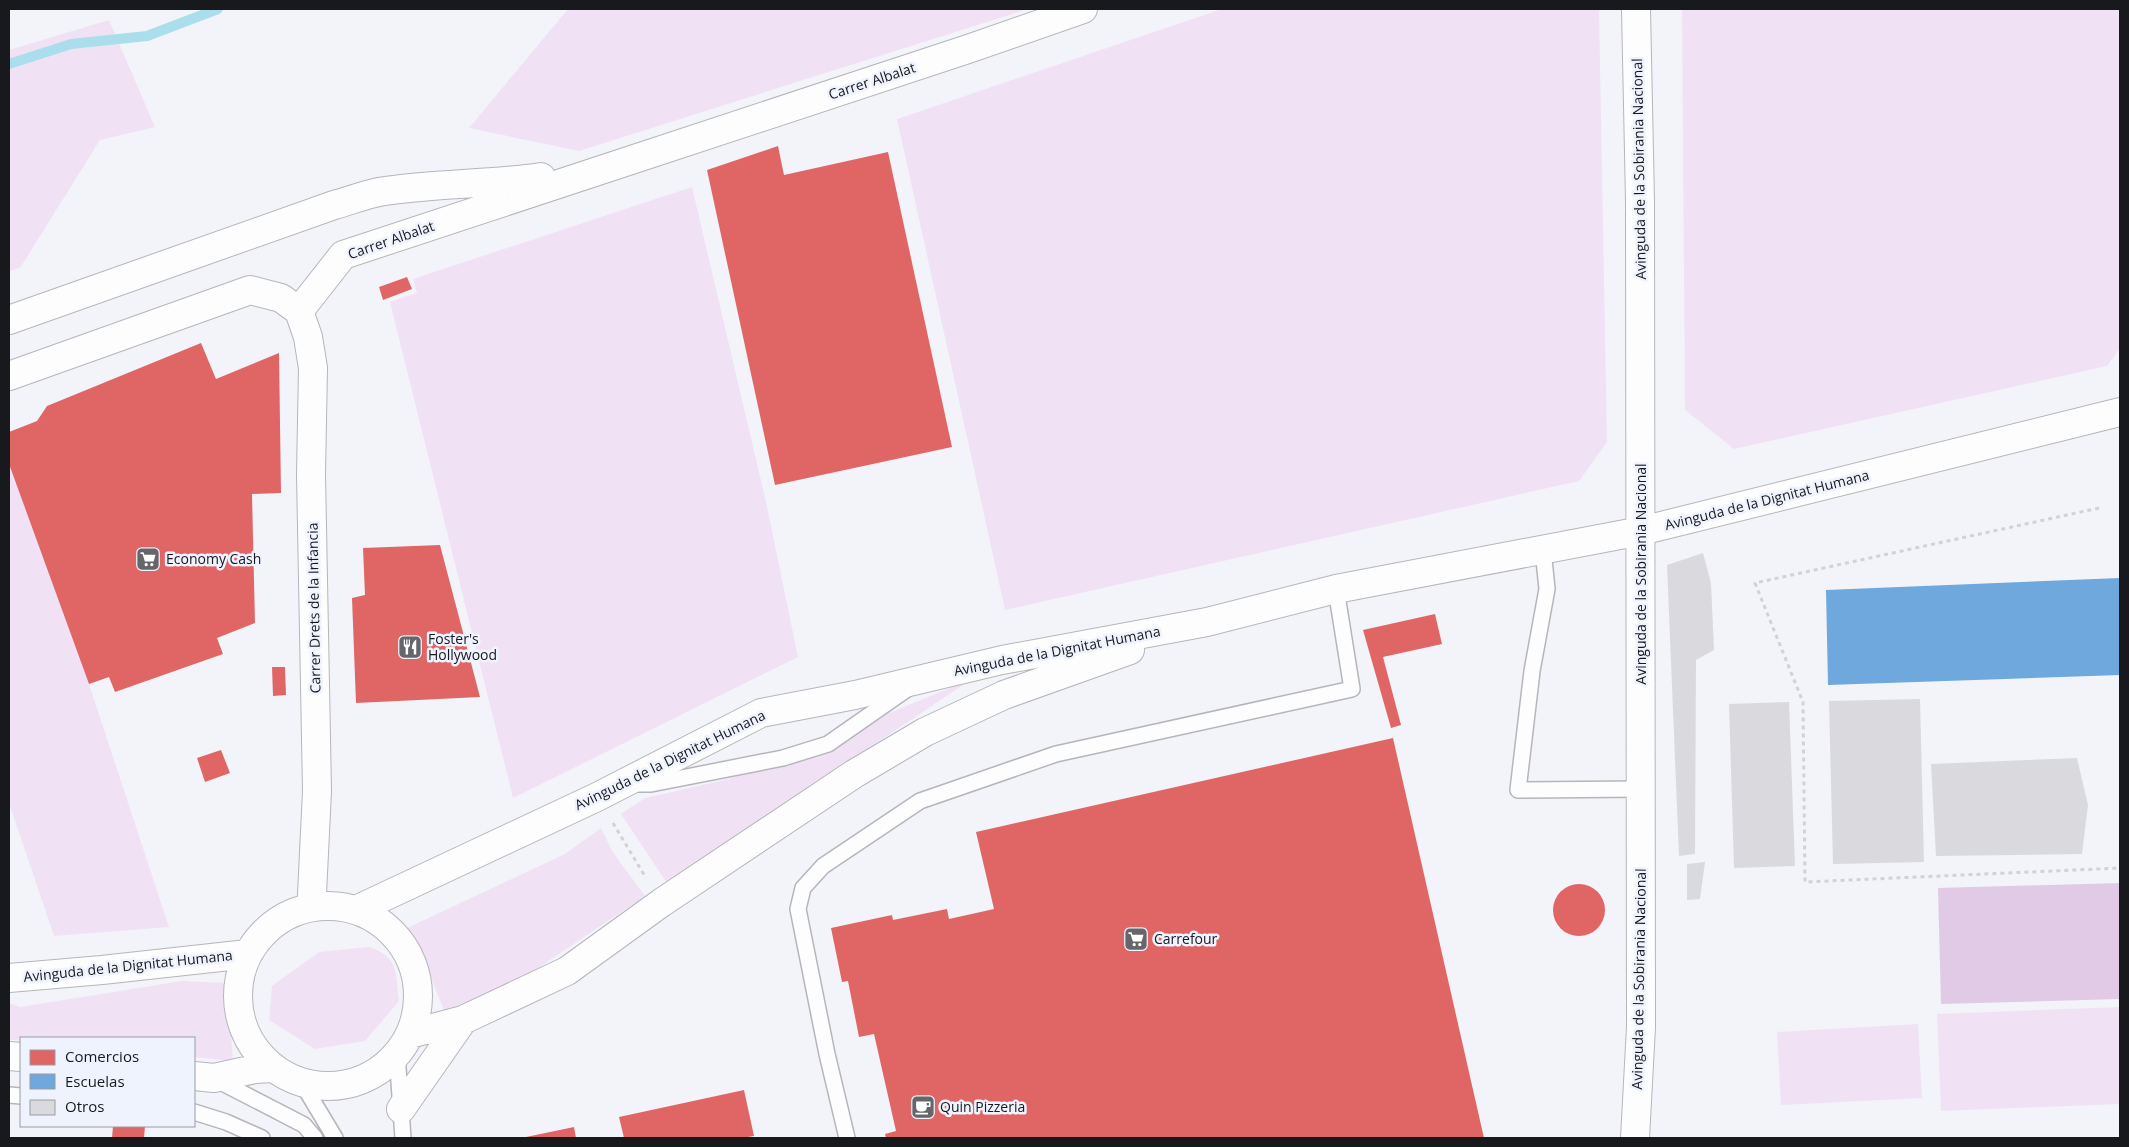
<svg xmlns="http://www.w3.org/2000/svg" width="2129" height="1147" font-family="'Open Sans',sans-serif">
<rect width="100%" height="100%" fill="#f2f4fa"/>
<path fill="#f0e2f4" d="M568,9H1028L579,151L469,128Z
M1222,9H1599L1607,442L1579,481L1005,610L897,119Z
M1682,9H2120V348L2107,366L1734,449L1685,410Z
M109,20L155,127L100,140L20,268L9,271V50Z
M692,187L766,502L798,657L513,798L390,302L417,293L413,279Z
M9,464L89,684L169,927L54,936L9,803Z
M972,679L667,883L621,814L645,798L729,779Z
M601,828L612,851L645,896L495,997L457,1011L444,1010L424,961L405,929L565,854Z
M369,947C400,957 395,973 399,1001L365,1041L315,1049L269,1020L272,986L319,952Z
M182,981L227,983L233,1061L194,1057V1038L9,1040V1003L20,1007Z
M2120,1007V1104L1941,1111L1937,1014Z
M1918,1024L1922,1098L1781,1105L1777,1032Z"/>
<path fill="#e1cae5" d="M2120,883V999L1941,1004L1938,888Z"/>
<path fill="#e06666" d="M778,146L784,175L888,152L952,447L775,485L707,170Z
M407,277L412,289L383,300L379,287Z
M201,343L216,379L279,353L281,493L252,494L255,623L217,638L223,654L115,692L109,677L89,684L9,464V432L37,421L47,406Z
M440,545L480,697L356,703L352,598L365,595L363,548Z
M1435,614L1442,644L1383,657L1401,725L1391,728L1363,630Z
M272,667H285L286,695L273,696Z
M1393,738L1484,1138H886L885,1134L896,1131L874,1034L859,1037L848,981L842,982L831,928L892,915L893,920L947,909L949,919L994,909L976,832Z
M221,750L230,773L205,782L197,758Z
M1553 910a26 26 0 1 1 52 0a26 26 0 1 1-52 0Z
M744,1090L754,1136L742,1138H624L619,1117Z
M113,1126H145L144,1138H112Z
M574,1127L576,1138H527L526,1137Z"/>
<path fill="#6fa8dc" d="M2120,578V675L1828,685L1826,590Z"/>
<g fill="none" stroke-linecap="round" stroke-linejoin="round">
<path stroke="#aadeed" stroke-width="10" d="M9,64L71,44L147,36L218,9"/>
</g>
<path fill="#dadade" d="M1703,553L1711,583L1714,650L1696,660L1695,854L1679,856L1667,565Z
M1920,699L1924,862L1833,864L1829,701Z
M1789,702L1795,866L1734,868L1729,704Z
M2077,758L2088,805L2082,854L1936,856L1931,764Z
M1705,862L1700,899L1687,900V864Z"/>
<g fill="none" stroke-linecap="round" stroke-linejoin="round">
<g stroke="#b5b6bb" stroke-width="18">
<path id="service" d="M1543,550L1547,589L1532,671L1518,790L1642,789
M634,784H651L783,758L828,744L907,689
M397,1054L403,1138
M215,1079L304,1125L315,1138
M302,1083L335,1138
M9,1095L21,1096
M194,1112L226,1122L262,1138
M847,1138L827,1054L798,909L803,888L823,866L920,801L1056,754L1352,689L1336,589"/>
</g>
<g stroke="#b5b6bb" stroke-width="30">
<path id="minor" d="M299,311L343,255L968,49L1083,9
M299,311L308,337L313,368L311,474L317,791L312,894L315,906
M9,320L334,205C349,201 364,195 379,192C432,183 487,185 541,177
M9,376L250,290L281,298L299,311
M238 996a90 90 0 1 1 180 0a90 90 0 1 1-180 0Z
M356,910L597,797L761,713L855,695L1002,660L1207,622L1336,589L1641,531L2120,412
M9,978L102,970L248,954
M410,1034L463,1020L567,971L661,903L854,774L925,732L1004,695L1130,650
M9,1056L21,1057
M194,1076L214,1078L255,1069L273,1068
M401,1109L463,1020
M1635,1138L1641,1027L1640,201L1636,9"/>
</g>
<path stroke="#d2d2d5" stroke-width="3" stroke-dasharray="4 4" stroke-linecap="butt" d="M2099,508L1755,583L1803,702L1805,882L2120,868
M613,823L646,878"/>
<use href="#service" stroke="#fdfdfe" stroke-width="15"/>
<use href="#minor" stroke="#fdfdfe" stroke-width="28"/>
</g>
<defs>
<g id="supermarket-square" transform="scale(1.25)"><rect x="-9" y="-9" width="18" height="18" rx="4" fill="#64666a" stroke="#eff3fe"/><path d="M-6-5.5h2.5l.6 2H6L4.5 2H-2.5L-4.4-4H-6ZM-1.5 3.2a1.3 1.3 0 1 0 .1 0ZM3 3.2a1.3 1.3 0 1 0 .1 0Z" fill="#fff"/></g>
<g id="restaurant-square" transform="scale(1.25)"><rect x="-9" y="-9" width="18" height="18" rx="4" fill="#64666a" stroke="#eff3fe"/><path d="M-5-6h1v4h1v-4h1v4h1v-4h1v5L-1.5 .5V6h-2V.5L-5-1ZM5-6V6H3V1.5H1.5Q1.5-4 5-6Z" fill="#fff"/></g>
<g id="cafe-square" transform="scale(1.25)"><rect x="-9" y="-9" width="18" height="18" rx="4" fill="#64666a" stroke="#eff3fe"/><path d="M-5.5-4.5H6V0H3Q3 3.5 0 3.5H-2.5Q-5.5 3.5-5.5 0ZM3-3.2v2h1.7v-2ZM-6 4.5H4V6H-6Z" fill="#fff"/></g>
</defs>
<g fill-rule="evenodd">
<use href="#supermarket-square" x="148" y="559"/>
<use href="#restaurant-square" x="410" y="647"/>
<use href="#supermarket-square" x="1136" y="939"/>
<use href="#cafe-square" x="923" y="1107"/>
</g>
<g text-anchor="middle" stroke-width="5" stroke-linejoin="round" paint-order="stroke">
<g font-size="14" fill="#18191d" stroke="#eff3fe">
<text transform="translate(872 81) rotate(-18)" y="5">Carrer Albalat</text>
<text transform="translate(1639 169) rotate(-91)" y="5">Avinguda de la Sobirania Nacional</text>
<text transform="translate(391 240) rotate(-19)" y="5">Carrer Albalat</text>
<text transform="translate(1767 500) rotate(-14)" y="5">Avinguda de la Dignitat Humana</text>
<text transform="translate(1641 574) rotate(-90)" y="5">Avinguda de la Sobirania Nacional</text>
<text transform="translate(314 608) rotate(-91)" y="5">Carrer Drets de la Infancia</text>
<text transform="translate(1057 651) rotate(-11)" y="5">Avinguda de la Dignitat Humana</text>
<text transform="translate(670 760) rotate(-26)" y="5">Avinguda de la Dignitat Humana</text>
<text transform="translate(128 966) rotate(-6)" y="5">Avinguda de la Dignitat Humana</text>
<text transform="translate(1639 979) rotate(-89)" y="5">Avinguda de la Sobirania Nacional</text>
</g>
<g font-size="14" fill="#18191d" stroke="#eff3fe" text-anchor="start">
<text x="166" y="564">Economy Cash</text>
<text x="428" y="644">Foster's<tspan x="428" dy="16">Hollywood</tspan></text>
<text x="1154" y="944">Carrefour</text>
<text x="940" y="1112">Quin Pizzeria</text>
</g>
</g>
<rect width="2129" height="1147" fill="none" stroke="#18191d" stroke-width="20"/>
<rect x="20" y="1037" width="175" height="90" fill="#eff3fe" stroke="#999ca4"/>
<rect x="30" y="1050" width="25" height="15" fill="#e06666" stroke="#999ca4"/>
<text x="65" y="1062" font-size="15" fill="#18191d">Comercios</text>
<rect x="30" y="1074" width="25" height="15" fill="#6fa8dc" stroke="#999ca4"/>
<text x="65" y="1087" font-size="15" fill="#18191d">Escuelas</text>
<rect x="30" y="1100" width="25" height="15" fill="#dadade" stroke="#999ca4"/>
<text x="65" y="1112" font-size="15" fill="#18191d">Otros</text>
</svg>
